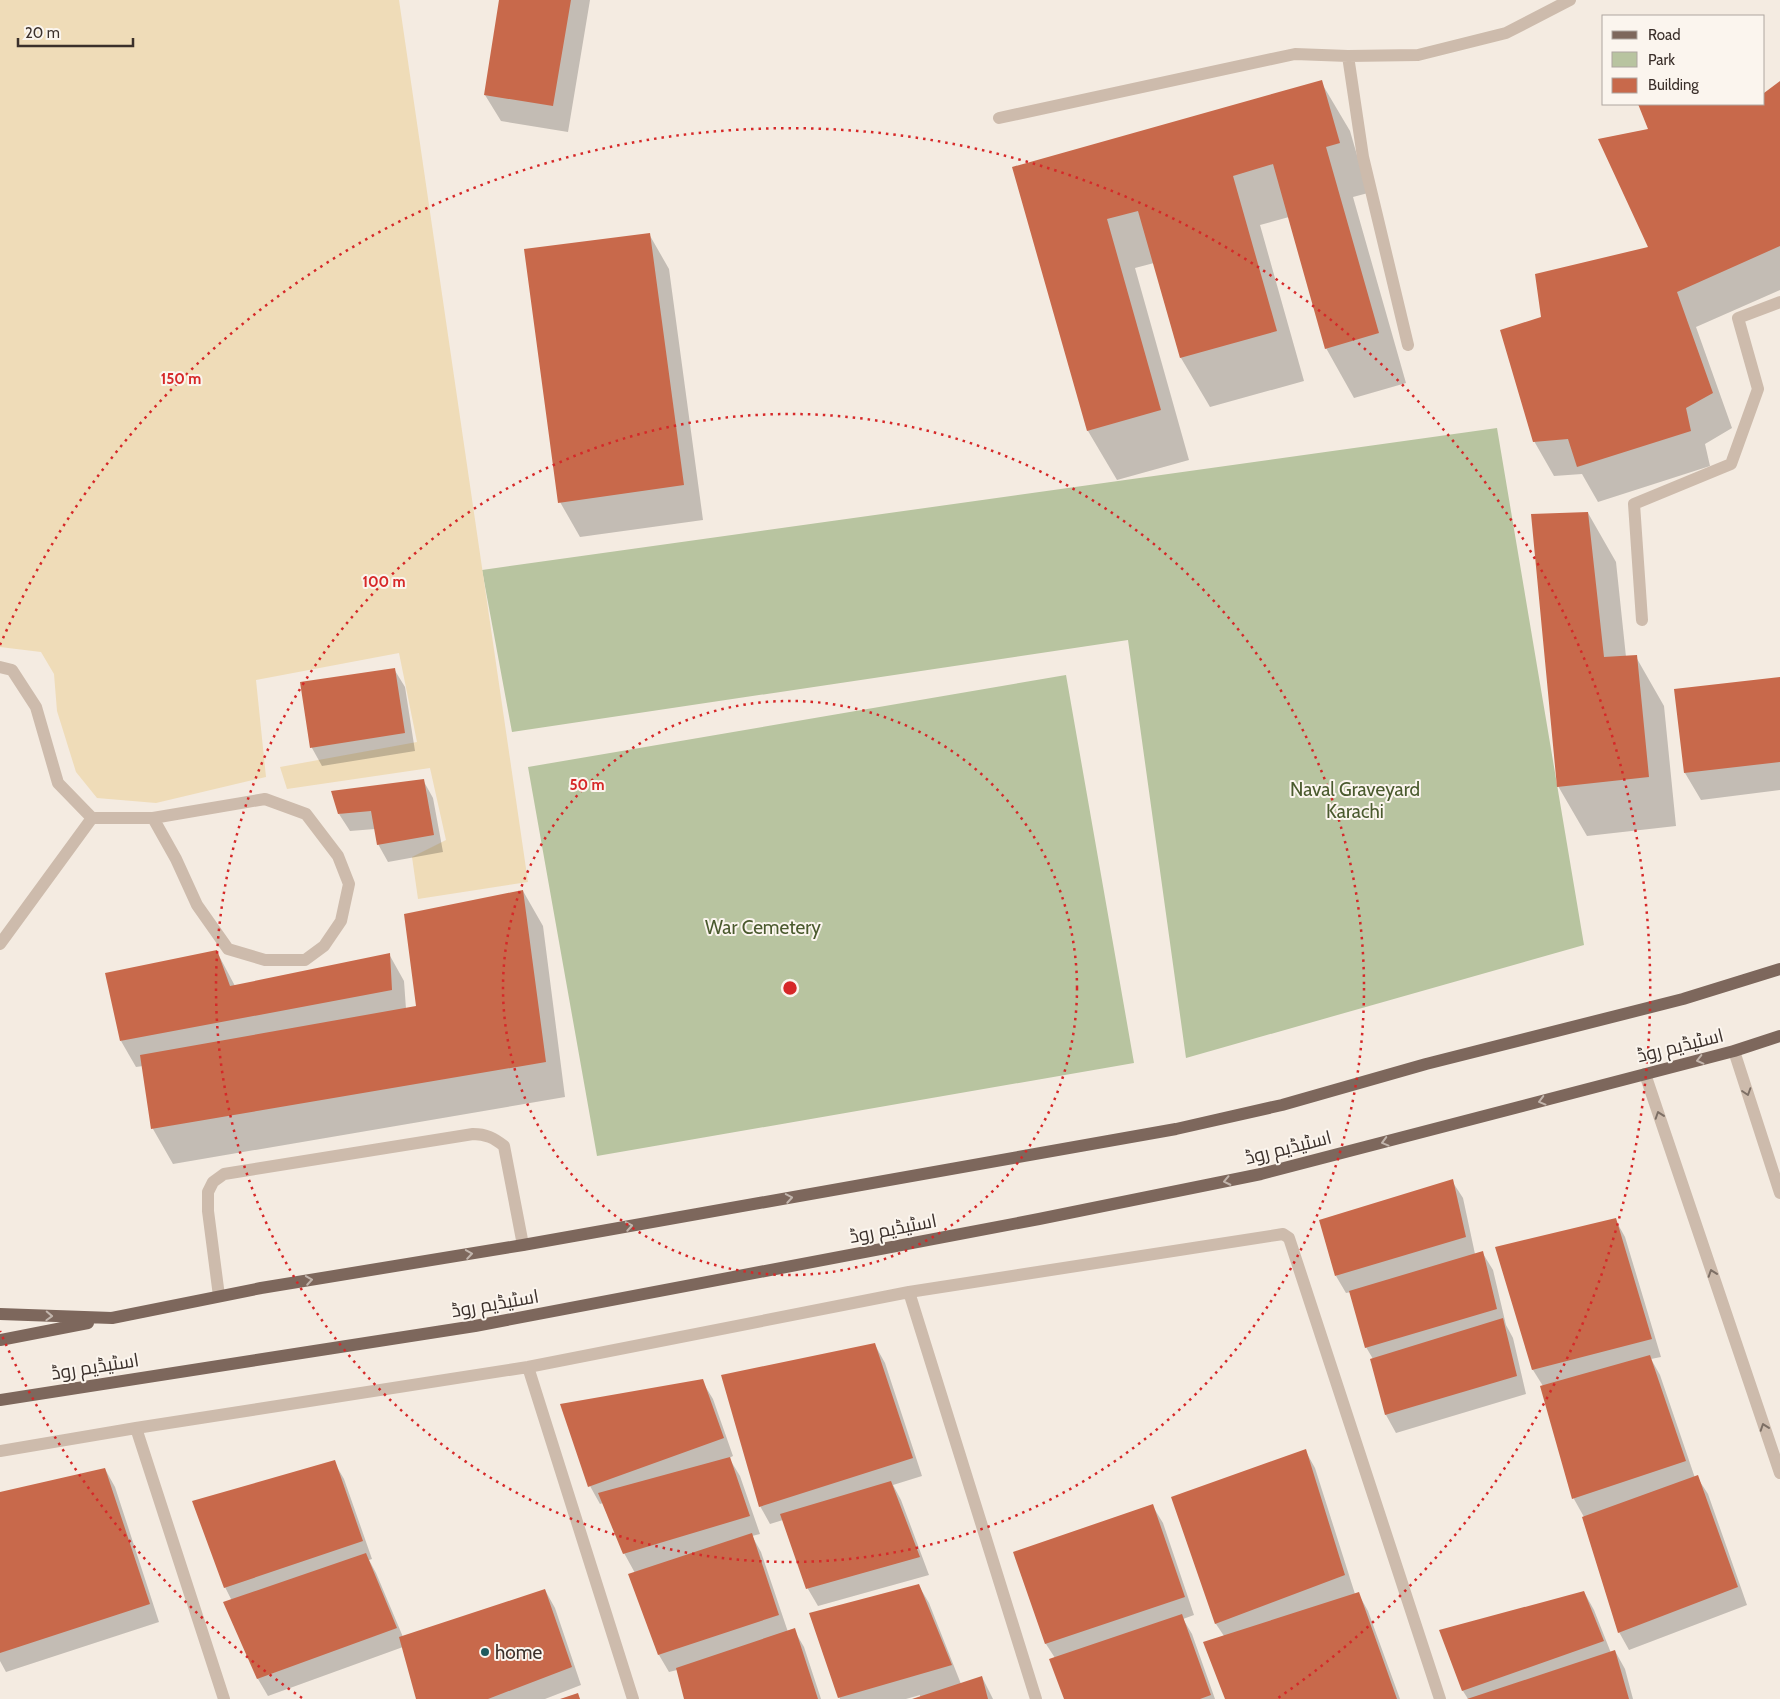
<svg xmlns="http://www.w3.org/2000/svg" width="1780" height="1699" font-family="Cabin,Cairo,sans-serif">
<rect width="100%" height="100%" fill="#f4ebe1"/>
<path fill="#b8c4a0" d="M1497,428L1584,945L1186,1058L1128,640L512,732L482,570Z
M1066,675L1134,1063L597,1156L528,767Z"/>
<path fill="#efdcb8" d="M0,0H399L528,882L418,899L412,857L446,840L430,768L287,789L280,767L417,742L399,653L256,680L266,777L156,803L97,798L76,772L57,711L54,674L41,652L0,647Z"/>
<path fill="#0003" d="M501,0H590L568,132L501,121L485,95Z
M1321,82L1350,131L1368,193L1353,197L1406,383L1354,398L1326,348L1289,217L1260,225L1304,381L1210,407L1181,358L1154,263L1135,268L1189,460L1117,480L1088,431L1014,168Z
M1780,83V290L1696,327L1732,428L1705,444L1710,466L1598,502L1582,474L1554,476L1534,441L1543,318L1650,248V130L1639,104H1764V95Z
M649,234L669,269L703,520L580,537L560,502Z
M1588,513L1616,562L1626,657H1636L1664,706L1676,826L1587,836L1558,786Z
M394,669L405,687L415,751L322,766L312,748L301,683Z
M1780,678V790L1701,800L1685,773L1675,690Z
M423,780L433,798L443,852L388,862L378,844L375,829L350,831L339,814Z
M523,891L543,926L565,1097L173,1164L153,1129L143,1066L136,1067L121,1041L217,952L235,986L389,954L404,981L406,1009L417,1007Z
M1452,1181L1463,1198L1475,1254L1482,1252L1493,1270L1506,1325L1513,1338L1526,1394L1396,1433L1386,1415L1371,1360L1373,1359L1366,1347L1351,1292L1346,1293L1336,1276Z
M1615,1219L1625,1237L1661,1357L1651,1359L1660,1375L1695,1478L1697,1477L1708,1494L1747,1605L1629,1650L1619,1632L1584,1517L1574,1499L1543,1386L1533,1370L1496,1248Z
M875,1345L885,1363L922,1476L893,1485L901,1500L929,1575L818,1606L808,1589L783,1520L770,1524L760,1506Z
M702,1381L713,1399L733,1456L729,1458L740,1476L760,1534L752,1536L761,1552L788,1632L794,1630L804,1647L821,1699H685L677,1670L669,1672L659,1655L635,1573L624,1553L603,1503L600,1504L590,1486Z
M1305,1450L1315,1468L1355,1594L1358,1593L1368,1611L1400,1699H1226L1224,1636L1216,1624L1173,1498Z
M334,1462L344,1479L372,1559L369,1560L376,1573L403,1637L545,1590L555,1608L581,1685L545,1699H418L403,1647L268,1696L258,1679L225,1603L232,1601L225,1587Z
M105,1469L115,1487L159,1622L6,1672L0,1661V1493Z
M1152,1505L1163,1523L1194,1615L1183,1619L1192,1634L1215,1699H1065L1055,1658L1046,1644L1015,1553Z
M919,1586L929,1603L961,1684L982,1677L993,1699H914L920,1697V1695L906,1699H840L810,1614Z
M1584,1592L1594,1610L1611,1653L1615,1651L1625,1669L1633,1699H1468L1463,1691L1441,1631Z"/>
<path fill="#c8694b" d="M499,0H571L553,106L484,95Z
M1322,80L1340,143L1326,147L1379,333L1325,349L1273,164L1233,176L1277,331L1180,358L1138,211L1107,219L1161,410L1087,431L1012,167Z
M1780,81V246L1677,292L1713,393L1686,408L1691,431L1577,467L1568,439L1533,442L1500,330L1541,317L1535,274L1648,247L1598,139L1648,129L1638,104H1764V93Z
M650,233L684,485L558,503L524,249Z
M1588,512L1604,657L1637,655L1649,777L1557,787L1531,514Z
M395,668L405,733L310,748L300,682Z
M1780,677V762L1684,773L1674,689Z
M424,779L434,835L377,845L371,811L338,814L331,791Z
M523,890L546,1062L151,1129L140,1055L416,1006L404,914Z
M217,950L230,986L390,953L392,990L120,1041L105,973Z
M1453,1179L1466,1237L1335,1276L1319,1220Z
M1616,1218L1652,1339L1532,1370L1495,1247Z
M1483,1251L1497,1309L1365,1348L1349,1291Z
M1503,1318L1517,1376L1385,1415L1370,1359Z
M875,1343L913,1458L759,1507L721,1375Z
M1650,1355L1686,1461L1572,1499L1540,1386Z
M703,1379L724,1438L588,1487L560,1404Z
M1306,1449L1345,1575L1215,1624L1171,1497Z
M730,1457L750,1516L623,1554L598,1493Z
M335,1460L363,1541L224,1588L192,1501Z
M105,1468L150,1604L0,1653V1492Z
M1698,1475L1738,1587L1618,1633L1582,1517Z
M891,1481L920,1557L806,1589L780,1514Z
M1153,1504L1185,1597L1045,1644L1013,1552Z
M752,1533L779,1615L658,1655L628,1574Z
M366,1553L397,1628L257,1679L223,1602Z
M919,1584L952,1665L838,1698L809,1613Z
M545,1589L572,1667L488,1699H416L399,1637Z
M1584,1591L1604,1641L1462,1691L1439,1630Z
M1359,1592L1397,1699H1225L1203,1642Z
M1182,1614L1211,1695L1200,1699H1064L1049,1659Z
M795,1628L818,1699H684L676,1668Z
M1615,1650L1629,1699H1467Z
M982,1676L988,1699H912Z
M578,1693L580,1699H560Z"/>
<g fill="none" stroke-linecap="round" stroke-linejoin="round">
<path stroke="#cdbbac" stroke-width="12" d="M1348,56L1363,157L1408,345
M999,118L1295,54L1348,56L1418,55L1506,33L1570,0
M1642,620L1634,504L1731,464L1758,389L1738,318L1780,302
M0,667L12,670L36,707L58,783L92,818H153L265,799L306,814L338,856L349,884L341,921L324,946L305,960H265L228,949L197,905L176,859L153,818
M0,944L92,818
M1734,1051L1780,1193
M1645,1074L1780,1473
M909,1292L1036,1699
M219,1296L208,1211V1192L213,1182L224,1174L473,1134C486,1134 494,1138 504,1146L523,1245
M528,1367L633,1699
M136,1428L224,1699
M0,1451L136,1428L528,1367L909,1292L1283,1234L1289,1238L1440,1699"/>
<path stroke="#7d675c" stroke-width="12" d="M0,1314L112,1318L261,1288L523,1245L1176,1129L1282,1105L1426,1064L1683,999L1780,969
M0,1340L88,1323
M0,1400L475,1326L1039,1219L1261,1174L1734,1051L1780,1036"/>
</g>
<defs><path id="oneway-chevron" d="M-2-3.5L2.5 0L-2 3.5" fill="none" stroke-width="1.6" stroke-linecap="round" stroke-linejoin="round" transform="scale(1.25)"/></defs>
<g stroke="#c2b5ac">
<use href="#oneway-chevron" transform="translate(1700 1060) rotate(166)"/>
<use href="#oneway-chevron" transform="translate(1542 1101) rotate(165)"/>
<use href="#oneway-chevron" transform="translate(1385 1142) rotate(165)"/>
<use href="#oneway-chevron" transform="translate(1227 1181) rotate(168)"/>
<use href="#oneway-chevron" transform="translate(789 1198) rotate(-10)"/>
<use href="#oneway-chevron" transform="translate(629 1226) rotate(-10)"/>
<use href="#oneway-chevron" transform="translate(469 1254) rotate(-9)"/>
<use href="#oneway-chevron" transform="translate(309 1280) rotate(-9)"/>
<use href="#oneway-chevron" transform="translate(49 1316) rotate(2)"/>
</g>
<g stroke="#7d6f65">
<use href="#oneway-chevron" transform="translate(1747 1092) rotate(72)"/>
<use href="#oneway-chevron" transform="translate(1659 1115) rotate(-109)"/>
<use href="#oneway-chevron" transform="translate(1712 1273) rotate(-109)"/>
<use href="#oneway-chevron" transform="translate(1764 1427) rotate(-109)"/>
</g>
<g fill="none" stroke="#d62828" stroke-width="2.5" stroke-dasharray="2.5 5">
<circle cx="790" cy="988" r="287"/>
<circle cx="790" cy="988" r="574"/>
<path d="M302 1698A861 861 0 0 1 0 1331M0 645A861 861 0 1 1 1278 1698"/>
</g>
<circle fill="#1f5a5e" stroke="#fbf5ee" stroke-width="2" cx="485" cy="1652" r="5"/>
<g text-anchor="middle" stroke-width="4" stroke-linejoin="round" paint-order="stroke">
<g font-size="19" fill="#4a5a2e" stroke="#fbf5ee">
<text x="1355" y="796">Naval Graveyard<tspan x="1355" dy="22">Karachi</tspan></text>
<text x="763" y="934">War Cemetery</text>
</g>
<g font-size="19" fill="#3b302b" stroke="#fbf5ee">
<text transform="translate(1680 1045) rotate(-14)" y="7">اسٹیڈیم روڈ</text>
<text transform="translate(1288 1147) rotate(-14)" y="7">اسٹیڈیم روڈ</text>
<text transform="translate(893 1228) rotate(-11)" y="7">اسٹیڈیم روڈ</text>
<text transform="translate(495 1303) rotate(-10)" y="7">اسٹیڈیم روڈ</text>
<text transform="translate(95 1366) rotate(-9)" y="7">اسٹیڈیم روڈ</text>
</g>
<g font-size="19" fill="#3b302b" stroke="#fbf5ee" text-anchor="start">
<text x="495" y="1659">home</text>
</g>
</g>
<circle cx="790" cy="988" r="8" fill="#d62828" stroke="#fbf5ee" stroke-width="2.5"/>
<g font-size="15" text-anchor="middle" font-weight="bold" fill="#d62828" stroke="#fbf5ee" stroke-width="4" stroke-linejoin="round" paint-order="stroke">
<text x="181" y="384">150 m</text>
<text x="384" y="587">100 m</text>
<text x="587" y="790">50 m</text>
</g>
<rect x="1602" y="15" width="162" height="90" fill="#fbf5ee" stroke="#aea6a0"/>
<rect x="1612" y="31" width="25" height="8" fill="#7d675c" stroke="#aea6a0"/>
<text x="1648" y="40" font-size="15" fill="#3b302b">Road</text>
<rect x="1612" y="52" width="25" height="15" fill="#b8c4a0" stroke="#aea6a0"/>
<text x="1648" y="65" font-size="15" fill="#3b302b">Park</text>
<rect x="1612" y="78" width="25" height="15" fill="#c8694b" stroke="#aea6a0"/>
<text x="1648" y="90" font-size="15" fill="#3b302b">Building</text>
<path d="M18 38v8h115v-8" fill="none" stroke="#3b302b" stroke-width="2.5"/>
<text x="25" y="38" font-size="15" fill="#3b302b" stroke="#fbf5ee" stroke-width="4" paint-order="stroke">20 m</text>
</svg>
